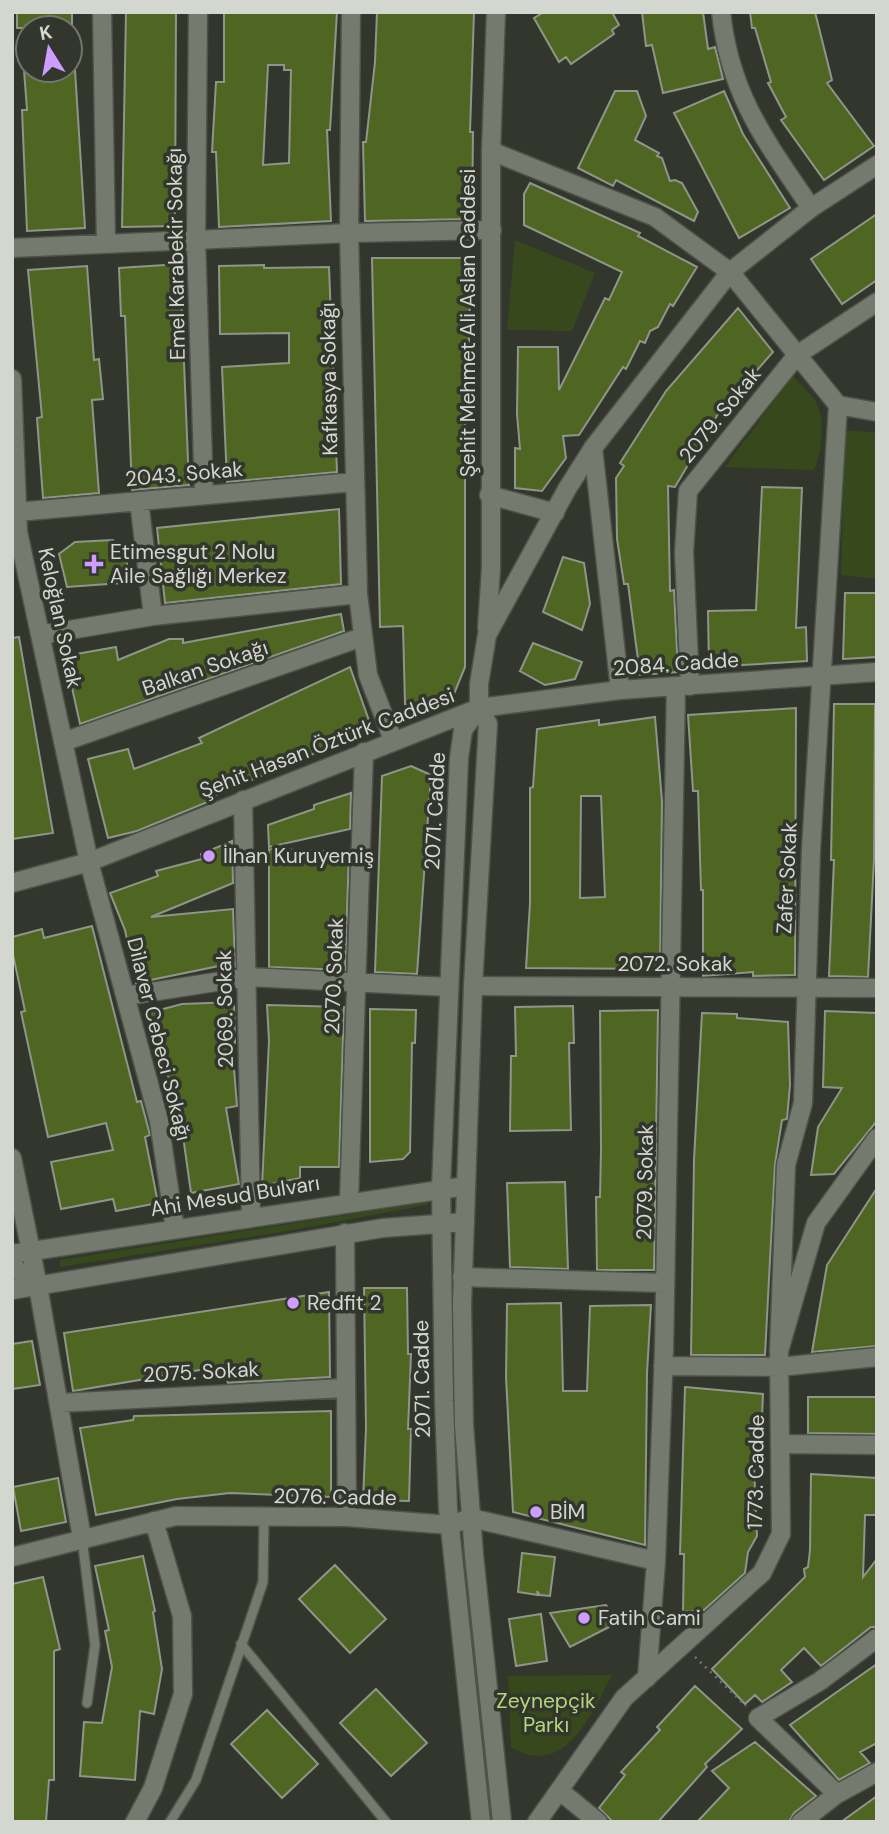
<svg xmlns="http://www.w3.org/2000/svg" width="889" height="1834" font-family="'DM Sans',sans-serif">
<rect width="100%" height="100%" fill="#32362d"/>
<path fill="#37481c" d="M515,240L595,273L572,331L507,330Z
M793,376C800,384 809,392 815,400C826,419 822,451 814,470L725,467Z
M845,430L877,433V579L841,575Z
M428,1202L427,1205L282,1232L60,1267V1260Z
M612,1675C592,1713 565,1780 511,1747L508,1676Z"/>
<path fill="#4e6622" stroke="#90958a" stroke-width="2" fill-rule="evenodd" d="M17,12H72V28H17Z
M126,12H176L175,226L122,227Z
M224,12H337L330,130H327L331,221L219,227L216,152H212L216,82H224ZM268,65H284V70H291L289,163L263,165Z
M377,12H474L470,132H473L472,219L365,221L363,142H366L375,62Z
M544,12H612L619,25L612,30L614,34L571,64L566,57L559,62L534,18Z
M642,12H703L708,49L715,47L723,79L663,93L652,45L646,46Z
M750,12H815L832,80L827,83L874,146L824,180L781,120L786,117L768,83L771,82L755,28H752Z
M24,70H75L85,228L27,231L22,110H27Z
M615,91H637L646,116L635,140L659,153L657,156L662,158L670,181L675,180L682,183L698,212L694,221L616,180L613,186L578,168Z
M724,91L743,134L790,208L739,238L674,113Z
M530,183L640,233L638,236L697,267L673,306L670,304L658,327L650,331L645,343L640,341L626,369L623,367L579,435L563,436L566,458L542,491L515,488V448L520,449L517,414L518,347H558L559,390L605,298L609,300L622,272L524,225V194Z
M877,214V280L842,304L811,259Z
M372,258H471L469,342H465V667L454,694L438,703L405,704L403,626L380,627Z
M180,264L189,485L132,490L125,316H121L119,268Z
M264,265V268L329,267L337,472L227,482L222,367L289,363V333L220,334L219,266Z
M87,266L94,360L99,359L103,399L92,400L99,493L43,498L37,418L42,417L28,270Z
M738,308L773,352L718,414L675,487L668,486L670,591L674,590L678,672L640,675L628,584H624L617,539L616,478L624,466L620,463L666,391Z
M762,487L802,488L796,628L806,627L807,661L709,667L708,611L756,610Z
M339,509L341,584L165,603L157,528Z
M113,540L118,547H124L129,575L121,578L122,583L67,587L59,554L75,542Z
M563,557L584,563L590,604L582,630L543,612Z
M845,593H877V657L843,659Z
M341,614L344,631L80,724L65,656L116,647L118,660L169,639H183V643Z
M19,637L53,833L12,839V638Z
M533,643L582,662L575,679L545,685L520,671Z
M350,667L372,729L209,798L210,801L137,831L108,838L88,759L128,749L134,769L202,743L199,738Z
M834,704H875L874,860L868,977L829,976L834,860H831Z
M796,708L795,975L753,976V972L703,976V890H701L698,791H693L688,715Z
M655,717L662,801L660,969L526,968L530,903V788L533,787L537,729L599,720V725ZM581,796H601L605,897L580,898Z
M411,766L431,775L417,974L375,972L382,776Z
M351,793L350,829L269,847L268,825L314,809V805Z
M232,841L233,883L151,917L233,909L235,967L220,970L219,966L136,983L125,930L110,893L158,876L156,871L202,859L201,854Z
M269,849L349,852L345,970L269,967Z
M92,926L137,1102L141,1101L150,1135L145,1137L158,1203L116,1211L113,1199L61,1209L51,1162L113,1150L106,1123L48,1137L21,1012L25,1011L12,950V937L42,929L44,938Z
M234,1002L235,1043H232L237,1106L226,1108L239,1184L191,1193L183,1136L161,1049L157,1050L148,1013L182,1004Z
M267,1005L344,1007L343,1037L339,1167H300V1178L262,1186L269,1041Z
M573,1006L574,1043H569L571,1130L510,1131L511,1056H516L515,1007Z
M370,1009L416,1010L415,1043H412L410,1152L403,1159L370,1162Z
M658,1010L654,1270H597L596,1197H600L601,1149L600,1011Z
M825,1011L877,1013V1121L834,1174L811,1175L818,1127L842,1088L823,1087Z
M702,1013L737,1014V1018L788,1022L790,1085L787,1119L782,1120L775,1164L765,1355H691L694,1160Z
M565,1182L568,1269L510,1267L507,1183Z
M877,1188V1346L812,1352L827,1265Z
M364,1288H407L408,1354H411L408,1429H411L409,1501L363,1500L366,1428Z
M329,1292L330,1377L228,1383L224,1366L73,1391L64,1333Z
M561,1303L563,1391H587L590,1306L651,1305L647,1373L645,1545L513,1512L506,1377L507,1304Z
M32,1341L40,1385L12,1389V1344Z
M685,1387L763,1394L761,1441H753L757,1536L748,1552L745,1573L704,1610L683,1612L684,1554H680Z
M808,1397H877V1434L808,1433Z
M331,1411V1497L230,1493L177,1499L96,1515L80,1428L133,1420L134,1416Z
M811,1474L877,1478V1515H865L863,1577L877,1559V1627H871L821,1666L804,1648L781,1670L792,1682L762,1702L755,1695L745,1704L712,1669L805,1577L804,1569L808,1567L810,1550Z
M58,1478L66,1522L21,1531L13,1487Z
M522,1553L555,1557L550,1596L540,1595L537,1591L538,1595L518,1592Z
M143,1556L155,1611L153,1612L162,1669L154,1714L140,1711L135,1780L80,1776L84,1722L102,1723L112,1667L105,1631L109,1630L95,1566Z
M335,1565L386,1619L350,1653L299,1599Z
M43,1577L60,1649L54,1651V1780H49L46,1822H12V1584Z
M606,1605L617,1623L570,1647L550,1613Z
M541,1614L547,1661L516,1666L509,1619Z
M877,1664V1743L860,1752L870,1763L839,1780L790,1725Z
M695,1686L742,1729L705,1764L707,1767L658,1822H613L599,1808L625,1775L621,1772L660,1730L657,1727Z
M376,1689L427,1743L391,1776L340,1723Z
M267,1710L318,1764L282,1798L231,1744Z
M755,1742L816,1796L794,1813L789,1822H697L729,1788L712,1771Z
M877,1796V1822H841Z"/>
<g fill="none" stroke-linecap="round" stroke-linejoin="round">
<g stroke="#4e5249" stroke-width="12">
<path id="service" d="M82,1538L95,1645L87,1703
M241,1644L386,1822
M170,1822L196,1780L263,1582L264,1518"/>
</g>
<g stroke="#4e5249" stroke-width="21">
<path id="minor" d="M102,12L106,244
M198,12L196,240L204,495
M351,12L349,233L358,594L368,675L393,740
M721,12C730,96 766,141 811,208
M491,151L655,217L730,272L838,405L877,412
M12,248L349,233L492,230
M12,379L18,532L89,862L159,1121L175,1229
M593,448L620,690
M489,495L555,513
M139,501L153,616
M17,512L354,482
M40,635L153,616L358,594
M690,686L684,552L688,491L797,355L877,302
M63,742L362,637
M243,800L251,1217
M473,986L877,988
M126,996L247,977L449,987
M349,1201L364,752
M345,1233L347,1517
M462,1277L665,1283
M38,1286L82,1538
M779,1351L786,1165L803,1103L811,850L838,405
M663,1366L779,1367L877,1357
M59,1403L345,1388
M780,1444L877,1445
M12,1557L176,1516L347,1517L450,1525L471,1518L656,1561
M647,1678L656,1561L664,1350L676,687
M560,1791L598,1822
M837,1794L758,1718L820,1681L877,1638
M135,1822L153,1788L183,1694L182,1616L154,1521
M537,1822L624,1698L762,1573L781,1534L779,1351L816,1223L877,1138
M801,1822L837,1794L877,1772"/>
</g>
<g stroke="#4e5249" stroke-width="21">
<path id="tertiary" d="M487,628L491,568V151L496,12
M479,708L463,730L459,758L441,1187L444,1401L448,1509L481,1822
M479,708L488,724L473,986L462,1305L464,1425L474,1555L502,1822
M479,708V684L487,635L567,489L593,448L730,272L811,208L877,165
M12,883L89,862L479,708L620,690L877,672"/>
</g>
<g stroke="#4e5249" stroke-width="21">
<path id="secondary" d="M12,1158L38,1286
M12,1254L466,1186
M12,1266L38,1286
M12,1290L383,1228L465,1222"/>
</g>
<path stroke="#73766e" stroke-width="2.5" stroke-dasharray="2 5" stroke-linecap="butt" d="M695,1657L746,1706"/>
<use href="#service" stroke="#757a6f" stroke-width="9"/>
<use href="#minor" stroke="#757a6f" stroke-width="18"/>
<use href="#tertiary" stroke="#757a6f" stroke-width="18"/>
<use href="#secondary" stroke="#757a6f" stroke-width="18"/>
</g>
<g fill="#cf9dff" stroke="#32362d" stroke-width="2.5">
<path d="M90.5 553.5h7v7h7v7h-7v7h-7v-7h-7v-7h7z"/>
<circle cx="209" cy="856" r="7"/>
<circle cx="293" cy="1303" r="7"/>
<circle cx="536" cy="1512" r="7"/>
<circle cx="584" cy="1618" r="7"/>
</g>
<g text-anchor="middle" stroke-width="7" stroke-linejoin="round" paint-order="stroke">
<g font-size="21" fill="#d4d7d0" stroke="#32362d">
<text transform="translate(176 254) rotate(-91)" y="7">Emel Karabekir Sokağı</text>
<text transform="translate(468 323) rotate(-90)" y="7">Şehit Mehmet Ali Aslan Caddesi</text>
<text transform="translate(329 379) rotate(-91)" y="7">Kafkasya Sokağı</text>
<text transform="translate(720 415) rotate(-51)" y="7">2079. Sokak</text>
<text transform="translate(184 474) rotate(-5)" y="7">2043. Sokak</text>
<text transform="translate(60 618) rotate(78)" y="7">Keloğlan Sokak</text>
<text transform="translate(676 664) rotate(-4)" y="7">2084. Cadde</text>
<text transform="translate(205 668) rotate(-19)" y="7">Balkan Sokağı</text>
<text transform="translate(327 743) rotate(-21)" y="7">Şehit Hasan Öztürk Caddesi</text>
<text transform="translate(435 811) rotate(-87)" y="7">2071. Cadde</text>
<text transform="translate(787 878) rotate(-87)" y="7">Zafer Sokak</text>
<text x="675" y="971">2072. Sokak</text>
<text transform="translate(334 976) rotate(-88)" y="7">2070. Sokak</text>
<text transform="translate(225 1009) rotate(-91)" y="7">2069. Sokak</text>
<text transform="translate(159 1039) rotate(76)" y="7">Dilaver Cebeci Sokağı</text>
<text transform="translate(645 1182) rotate(-89)" y="7">2079. Sokak</text>
<text transform="translate(235 1196) rotate(-9)" y="7">Ahi Mesud Bulvarı</text>
<text transform="translate(201 1372) rotate(-3)" y="7">2075. Sokak</text>
<text transform="translate(422 1379) rotate(-91)" y="7">2071. Cadde</text>
<text transform="translate(756 1472) rotate(-89)" y="7">1773. Cadde</text>
<text transform="translate(335 1497) rotate(1)" y="7">2076. Cadde</text>
</g>
<g font-size="21" fill="#d4d7d0" stroke="#32362d" text-anchor="start">
<text x="110" y="559">Etimesgut 2 Nolu<tspan x="110" dy="24">Aile Sağlığı Merkez</tspan></text>
<text x="223" y="863">İlhan Kuruyemiş</text>
<text x="307" y="1310">Redfit 2</text>
<text x="550" y="1519">BİM</text>
<text x="598" y="1625">Fatih Cami</text>
</g>
<g font-size="21" fill="#b2d87a" stroke="#32362d">
<text x="546" y="1708">Zeynepçik<tspan x="546" dy="24">Parkı</tspan></text>
</g>
</g>
<rect width="889" height="1834" fill="none" stroke="#d4d7d0" stroke-width="28"/>
<g transform="translate(49 49) rotate(349)"><circle r="33" fill="#32362d" stroke="#73766e" stroke-width="2"/>
<path d="M0-5L12 26L0 18L-12 26Z" fill="#cf9dff"/>
<text y="-10" font-size="19" font-weight="bold" text-anchor="middle" fill="#d4d7d0">K</text>
</g>
</svg>
